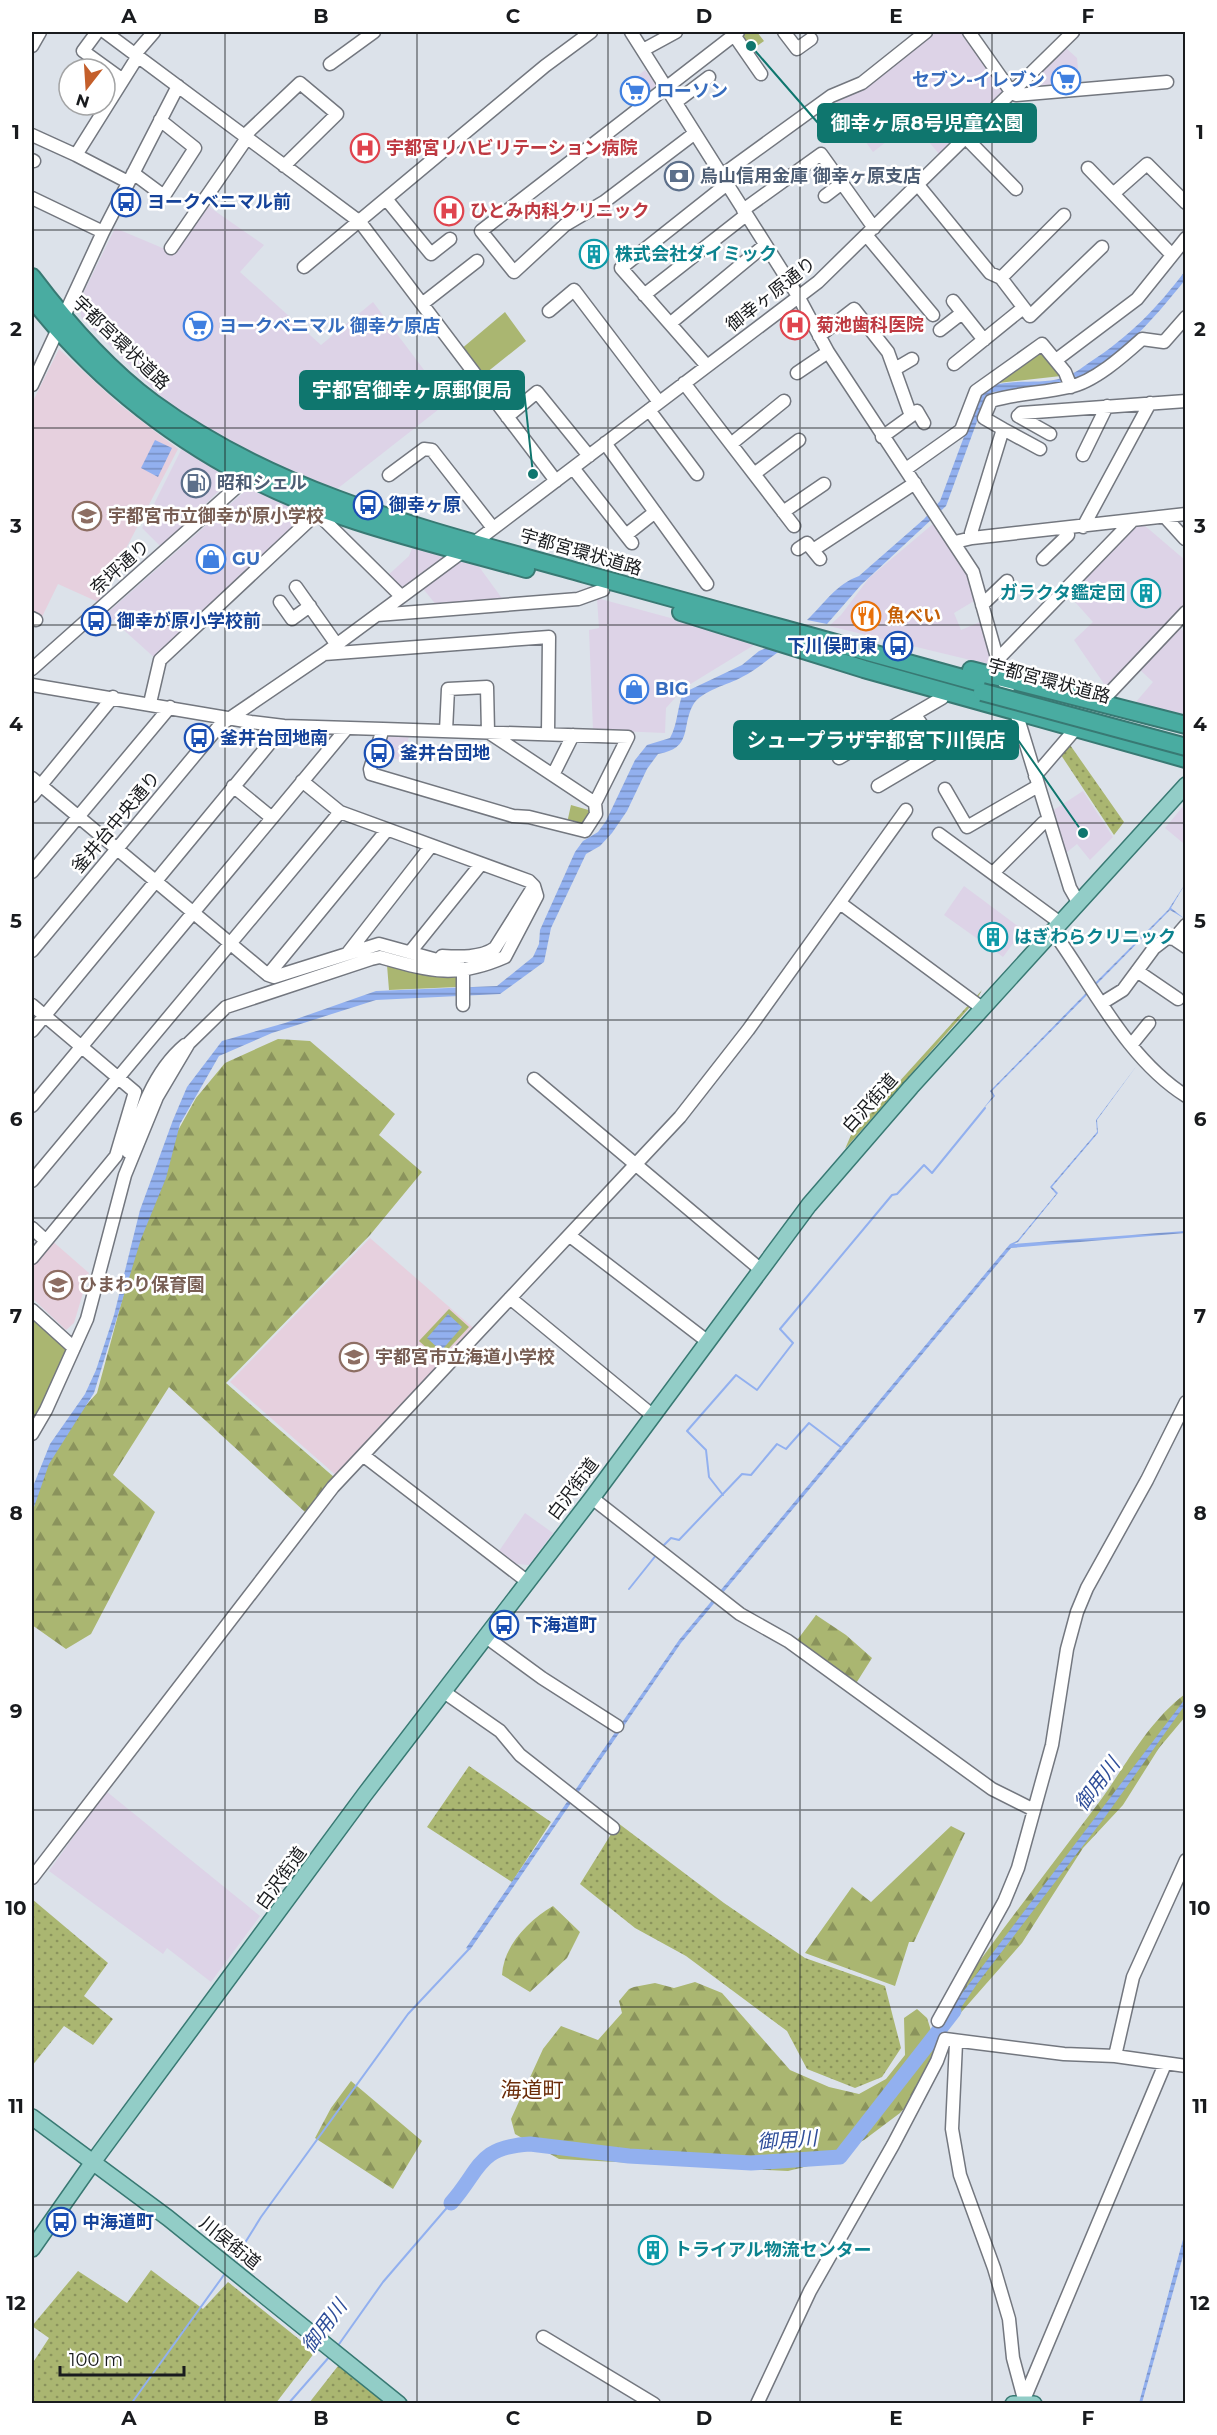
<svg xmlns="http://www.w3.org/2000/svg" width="1217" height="2435" font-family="Montserrat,'Noto Sans JP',sans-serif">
<defs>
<pattern id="grass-dots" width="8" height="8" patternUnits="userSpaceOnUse" patternTransform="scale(1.5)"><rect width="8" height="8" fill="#aab671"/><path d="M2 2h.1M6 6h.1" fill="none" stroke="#8a935c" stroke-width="1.8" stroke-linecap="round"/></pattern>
<pattern id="forest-firs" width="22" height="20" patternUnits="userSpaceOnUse" patternTransform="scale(1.5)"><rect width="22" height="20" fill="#aab671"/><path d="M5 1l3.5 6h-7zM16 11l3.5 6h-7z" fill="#8a935c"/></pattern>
<pattern id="water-rules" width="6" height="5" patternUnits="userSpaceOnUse" patternTransform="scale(1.5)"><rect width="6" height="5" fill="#92b0ef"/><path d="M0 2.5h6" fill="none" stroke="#768ec1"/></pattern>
</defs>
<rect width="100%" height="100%" fill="#dce2ea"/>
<path fill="#ddd3e7" d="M932,32H964L1007,91L940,155L912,122L873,152L836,101L857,91Z
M1066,48L1077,58L1079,81L1077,87L1023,92Z
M645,70L659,88L636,107L622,89Z
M205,204L264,245L240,272L321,345L373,302L448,402L337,489L296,475L223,439L194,422L162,398L81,317L80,300L115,228L172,252Z
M182,448L222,470L224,486L191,518L184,508L191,519L161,547L142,528Z
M257,490L312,512L157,660L106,614L245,491Z
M934,523L966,570L974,601L954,613L961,630L980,622L991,662L987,664L829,626L841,615L869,578Z
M1135,524L1144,525L1185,560V608L1173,621L1185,633V709L1181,716L1135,703L1153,682L1137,667L1111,694L1074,640L1093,622L1067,593Z
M413,546L477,564L504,601L437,606L417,581L401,592L386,577L409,556Z
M597,598L759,642L684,688L666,708L665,733L593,730L589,630L599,628Z
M386,735L409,736L402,761L381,754Z
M1083,791L1113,837L1090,860L1077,844L1062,856L1049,813Z
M1185,804V840L1183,843L1165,828Z
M964,886L1023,930L1003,957L944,915Z
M525,1513L553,1533L529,1565L516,1564L499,1551Z
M106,1791L260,1916L211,1982L167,1948L163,1954L49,1871Z"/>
<path fill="#e6d0de" d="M59,349L119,404L178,449L98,602L58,584L41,619L32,615V403Z
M370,1238L478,1332L339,1478L230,1382Z
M50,1239L89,1273L74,1323L66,1330L32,1298V1264Z"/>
<path fill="url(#grass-dots)" d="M1068,742L1124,822L1114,835L1059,752Z
M982,990L977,999L845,1149L851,1135Z
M469,1766L551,1822L512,1882L427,1827Z
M618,1823L724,1903L805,1958L885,1986L901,2048L882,2077L855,2088L807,2069L787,2031L686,1956L635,1928L580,1884Z
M32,1899L108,1963L84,1996L113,2019L93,2045L64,2026L32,2066Z
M151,2270L203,2309L228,2282L315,2352L276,2403H32V2364L49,2338L32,2326L78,2271L127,2303Z
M338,2366L386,2403H309Z"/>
<path fill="url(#forest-firs)" d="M278,1039L310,1041L395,1114L379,1135L422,1172L370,1235L226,1383L335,1478L305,1512L169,1387L113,1475L155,1512L91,1634L66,1649L32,1625V1496L64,1430L97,1393L138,1241L176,1134L196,1098L225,1063Z
M816,1615L846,1635L872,1658L855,1685L795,1643Z
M1185,1694V1717L1159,1748L1123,1805L1083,1848L1022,1943L957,2017L946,2008C995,1938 1048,1870 1100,1801C1126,1765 1149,1721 1185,1694Z
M951,1826L965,1833L914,1942H909L895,1986L805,1953L852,1887L871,1902Z
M553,1906L580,1932L567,1958L530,1992L502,1975C504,1945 528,1921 553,1906Z
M695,1982L722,1993L790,2070L829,2087L859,2094L886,2079L905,2055L904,2018L917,2009L927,2018L936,2046L929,2081L900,2113L864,2140L831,2158L808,2166L788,2171L559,2159L515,2134L511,2119L543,2049L561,2026L598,2040L622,2013L619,2001L629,1989L634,1987L655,1983L674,1988Z
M351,2081L422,2141L393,2189L315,2138L331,2108Z"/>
<path fill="#aab671" d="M745,32H757L764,41L750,51L740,35Z
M505,312L526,341L481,377L460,350Z
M1037,351L1043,352L1061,376L998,383Z
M571,805L592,811C585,825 582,827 567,823Z
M387,965L454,975L458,979L457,987L389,990Z
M449,1309L469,1327L439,1359L419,1341Z
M32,1318L68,1349L32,1424Z"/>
<path fill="url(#water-rules)" d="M1185,271V280C1156,316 1109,373 1062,384C1040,390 1015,390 993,392L986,397L946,506L861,585L827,624L807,620C824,604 836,584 859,576L924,519L940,501L981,391C1005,376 1036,386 1062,378C1072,375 1082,368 1090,362C1129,337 1158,307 1185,271Z
M155,440L172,448L158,477L141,468Z
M772,646L781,650C768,659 756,670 742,677C728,685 702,690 693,705C681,727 693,748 658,754L647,769L627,811L612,833L600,846L586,854L551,928L544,962L500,994L376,1000L272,1033L219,1056L180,1124L166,1178L141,1239L94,1393L49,1464L32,1513V1489L50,1444L85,1394L96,1370L114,1315L140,1210L173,1120L187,1087L222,1041L285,1023L376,991L497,986L533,957L539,944L540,930L575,852L583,841L598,832L606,821L635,760L647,745L670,738C678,723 677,708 683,693L742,665L759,651Z
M1185,884L1171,908L1185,919L1170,910L1095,986L1094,984L1168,910Z
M1088,991L1089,993L992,1091L995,1096L983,1109L993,1096L990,1091Z
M1138,1064L1097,1120L1098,1133L1052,1187L1058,1193L1018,1242L1014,1244L1185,1231V1233L1011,1248L681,1643L470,1950L466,1948L679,1640L1010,1244L1017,1241L1056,1194L1050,1187L1097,1132L1096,1120Z
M448,1314L462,1327L441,1351L427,1338Z
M1185,1699V1705L1105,1817L977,1984L946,2030L941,2021Z
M1185,2232V2249L1142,2403H1139Z"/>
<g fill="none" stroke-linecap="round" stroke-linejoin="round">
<path stroke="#92b0ef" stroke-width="2" d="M723,1495L709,1477L706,1450L687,1431L736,1375L757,1390L793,1343L780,1329L892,1195L897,1194L924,1165L932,1173L985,1108
M662,1547L671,1538L679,1540L742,1474L751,1475L777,1444L786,1449L809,1423L842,1448
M629,1589L657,1554
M233,2262L261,2217L408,2014L469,1949
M337,2347L383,2282L451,2203
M131,2404L226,2272
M288,2404L330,2356"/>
<path stroke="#92b0ef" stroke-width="15" d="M451,2203C481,2169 477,2147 530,2144L629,2156L751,2163L840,2157L954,2011"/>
<g stroke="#73777f" stroke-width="15">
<path id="minor" d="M97,32L83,51L123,80
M105,32L360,222L556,481
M631,32L798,296L828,352L973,572L1003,679L1016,712L1070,888L1078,902
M784,32L797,49L811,39
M969,32L1012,93L1016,95L1167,82
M734,35L761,74
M32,46L40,32
M643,50L676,32
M135,54L154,32
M330,64L374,32
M676,102L709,77
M90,105L103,112
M695,133L604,202L565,225L514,272L481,231L738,32
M32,135L76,155
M244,136L300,83L337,114L284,166
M966,138L1016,189
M32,160L34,161
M1088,168L1172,255
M133,173L164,196L195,148L160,120
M722,175L831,96L862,83L926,32
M128,182L76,155L138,56
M918,185L990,273L1001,278L1030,316L1102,247
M1113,194L1147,164L1186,203
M825,196L842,183
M32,198L103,232
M387,200L431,254L450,239
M743,210L821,154L874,228
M867,236L933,315
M171,248L247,138
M304,267L545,66L591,32
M1001,278L1064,215
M644,295L746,215
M953,301L984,340
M422,304L477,261
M549,311L574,290L659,402
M672,322L765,245
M940,330L962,313
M819,336L854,309L888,352L911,416L882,437
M1056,360L1137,299L1186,238
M954,364L1023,308
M707,366L621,268L727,184
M895,369L912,359
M797,373L828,352
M684,383L794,526
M32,385L103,232L178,86
M649,410L697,474
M911,416L917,411L924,423
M507,417L537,392L589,456
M1003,429L1040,449
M1050,434L1018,416L1021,413L1186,401
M605,443L707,584
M731,444L784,401
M1083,455L1107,406
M573,468L632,543
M906,469L961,430L976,391L1042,344L1065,372L1071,387
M754,474L799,440
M389,475L424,449L432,450L493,528
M783,512L824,484
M1165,517L1185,539
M1083,527L1150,403
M626,535L655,512
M972,538L971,533L1003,429L984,418L991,401C1017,393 1043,393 1069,387C1094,382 1123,356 1142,339L1164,342L1186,317
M955,542L972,538L1186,514
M798,549L807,543L820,559
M813,550L915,483
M1043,559L1068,535L1067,529
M296,587L337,645
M280,602L292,619L310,606
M982,605L1007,581
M377,615L578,599L603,590
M32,618L36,620
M324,654L549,637L548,733
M997,660L1132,521
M32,669L248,477L251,471
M32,685L251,722L284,726L383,729L370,769L371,774L513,816L529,817L585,831L596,814L595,803L628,737L383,729
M150,703L160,660L317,513L401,596
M1100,703L1186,612
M446,731L448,689L487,687L488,732L595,803
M839,758L942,698L944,691
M553,775L573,735
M1035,776L1072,733L1074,726
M32,778L268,975L274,977L379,944L459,966L463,971V1005
M302,781L340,812L529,881L534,886L495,948C481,958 459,957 442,956
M233,786L272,818
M878,786L939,750L915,715
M945,789L967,827L1038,786
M32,796L113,697
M939,834L1059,922
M32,872L170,707
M993,873L1043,823L1049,822
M840,903L982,1008
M1052,930C1093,986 1126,1058 1186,1096
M1174,939L1186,947
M32,951L220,725L324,654L462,552L818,282L1073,32
M411,951L481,864
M347,954L431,846
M1137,971L1178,999
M268,975L387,830
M1102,1003L1123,990L1154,948L1167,938L1174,939L1186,925
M32,1005L135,1092L116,1156L32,1258
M32,1031L284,726
M1132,1044L1149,1023
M534,1079L760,1269
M32,1106L347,728
M128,1152C140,1113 153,1072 185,1045
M32,1181L340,812
M32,1228L46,1241
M570,1236L707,1341
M510,1298L652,1415
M32,1310L74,1348
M32,1434L46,1410L87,1319L125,1175L157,1097L189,1043L226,1007L371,959L380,957C430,971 455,979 505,957L537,896L534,886
M364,1456L528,1582
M592,1498L740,1614L788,1641L992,1789L1032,1809
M486,1637L542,1678L617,1726
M444,1692L500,1731L520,1755L613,1828
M32,1878L333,1487L680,1117L748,1030L906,810
M938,2021L1004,1902L1018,1868L1052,1745L1067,1649L1077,1612L1087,1588L1147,1480L1186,1402
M956,2043L952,2129L960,2175L994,2268L1009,2319L1013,2358L1024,2399
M1115,2056L1133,1977L1186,1860
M543,2337L654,2404
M1023,2402L1165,2064
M757,2404L810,2291L893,2145L937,2061L945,2039L1064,2054L1115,2056L1186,2066"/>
</g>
<g stroke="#387973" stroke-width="18">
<path id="major" d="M32,2117L168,2218L399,2404
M32,2249L93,2162L365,1794L592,1498L809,1205L911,1087L1186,785
M1013,2404H1034"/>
</g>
<g stroke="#387973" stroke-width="20">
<path id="highway" d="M32,277C66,322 107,369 153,403C281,497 436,532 585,574C718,611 851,647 984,684
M32,298C90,372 163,432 247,476C332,521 434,543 526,569
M681,612L864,669L1186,759
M971,670L1186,725"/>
</g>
<use href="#minor" stroke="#fff" stroke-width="12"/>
<use href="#major" stroke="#92cdc7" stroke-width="15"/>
<use href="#highway" stroke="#49aca1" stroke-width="16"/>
<g stroke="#387973" stroke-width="20" stroke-linecap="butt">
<path id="highway-bridge" d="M982,692L1186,747"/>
</g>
<use href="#highway-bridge" stroke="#49aca1" stroke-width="16"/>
</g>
<path fill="none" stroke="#191b1e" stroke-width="1.5" stroke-opacity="0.55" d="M225,32V2404M417,32V2404M608,32V2404M800,32V2404M992,32V2404M32,230H1186M32,428H1186M32,625H1186M32,823H1186M32,1020H1186M32,1218H1186M32,1415H1186M32,1612H1186M32,1810H1186M32,2007H1186M32,2205H1186"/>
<defs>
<g id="supermarket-ring" transform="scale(1.5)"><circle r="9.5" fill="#fff" stroke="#3f7fe0" stroke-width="1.5"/><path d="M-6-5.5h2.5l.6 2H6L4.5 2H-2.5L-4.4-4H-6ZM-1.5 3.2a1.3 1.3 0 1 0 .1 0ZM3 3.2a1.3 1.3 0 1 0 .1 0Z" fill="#3f7fe0"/></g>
<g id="hospital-ring" transform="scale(1.5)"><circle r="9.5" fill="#fff" stroke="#e0444e" stroke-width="1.5"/><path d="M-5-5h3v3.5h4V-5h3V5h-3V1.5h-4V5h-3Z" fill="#e0444e"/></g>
<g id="bank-ring" transform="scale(1.5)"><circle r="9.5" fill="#fff" stroke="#5c6f8a" stroke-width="1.5"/><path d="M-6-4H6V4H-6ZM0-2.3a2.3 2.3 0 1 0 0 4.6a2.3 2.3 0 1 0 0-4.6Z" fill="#5c6f8a"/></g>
<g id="bus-ring" transform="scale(1.5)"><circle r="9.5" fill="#fff" stroke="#1a4fb4" stroke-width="1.5"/><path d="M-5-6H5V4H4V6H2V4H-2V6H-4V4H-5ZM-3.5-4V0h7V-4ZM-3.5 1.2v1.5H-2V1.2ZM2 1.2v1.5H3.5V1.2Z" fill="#1a4fb4"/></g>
<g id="building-ring" transform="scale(1.5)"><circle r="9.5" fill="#fff" stroke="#0f9aa8" stroke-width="1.5"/><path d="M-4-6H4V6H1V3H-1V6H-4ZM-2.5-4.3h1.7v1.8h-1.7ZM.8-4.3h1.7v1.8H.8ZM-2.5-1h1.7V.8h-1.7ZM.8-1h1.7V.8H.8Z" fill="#0f9aa8"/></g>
<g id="fuel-ring" transform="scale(1.5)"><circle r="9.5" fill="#fff" stroke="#5c6f8a" stroke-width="1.5"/><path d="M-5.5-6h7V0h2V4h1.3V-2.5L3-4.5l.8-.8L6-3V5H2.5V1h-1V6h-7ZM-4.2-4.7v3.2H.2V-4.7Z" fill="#5c6f8a"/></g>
<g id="school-ring" transform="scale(1.5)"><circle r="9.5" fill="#fff" stroke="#8d6e63" stroke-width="1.5"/><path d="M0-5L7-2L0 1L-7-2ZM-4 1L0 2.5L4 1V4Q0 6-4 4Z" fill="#8d6e63"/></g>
<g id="shop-ring" transform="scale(1.5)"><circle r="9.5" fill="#fff" stroke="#3f7fe0" stroke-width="1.5"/><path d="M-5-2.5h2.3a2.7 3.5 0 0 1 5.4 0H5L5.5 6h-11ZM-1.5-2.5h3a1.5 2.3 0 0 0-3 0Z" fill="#3f7fe0"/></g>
<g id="restaurant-ring" transform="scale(1.5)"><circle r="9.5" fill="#fff" stroke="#e8710a" stroke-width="1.5"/><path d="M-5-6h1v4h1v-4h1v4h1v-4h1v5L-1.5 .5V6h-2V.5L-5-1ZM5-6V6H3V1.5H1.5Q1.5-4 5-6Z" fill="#e8710a"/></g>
</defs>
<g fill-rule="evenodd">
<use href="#supermarket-ring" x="1066" y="80"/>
<use href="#supermarket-ring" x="635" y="91"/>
<use href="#hospital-ring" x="365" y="148"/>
<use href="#bank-ring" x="679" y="176"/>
<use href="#bus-ring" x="126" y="202"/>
<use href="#hospital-ring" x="449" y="211"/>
<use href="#building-ring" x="594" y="254"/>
<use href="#hospital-ring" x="795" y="325"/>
<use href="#supermarket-ring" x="198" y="326"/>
<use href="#fuel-ring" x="196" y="483"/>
<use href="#bus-ring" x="368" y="505"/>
<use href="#school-ring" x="87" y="516"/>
<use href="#shop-ring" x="211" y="559"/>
<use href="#building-ring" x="1146" y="593"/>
<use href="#restaurant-ring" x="866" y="616"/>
<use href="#bus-ring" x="96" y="621"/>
<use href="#bus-ring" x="898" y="646"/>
<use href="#shop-ring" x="634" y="689"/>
<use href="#bus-ring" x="199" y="738"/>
<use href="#bus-ring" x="379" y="753"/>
<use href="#building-ring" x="993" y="937"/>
<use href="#school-ring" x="58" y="1285"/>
<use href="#school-ring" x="354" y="1357"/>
<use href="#bus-ring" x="504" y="1625"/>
<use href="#bus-ring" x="61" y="2222"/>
<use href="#building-ring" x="653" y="2250"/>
</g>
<g text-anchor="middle" stroke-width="5" stroke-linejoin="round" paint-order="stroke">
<g font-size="18" font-weight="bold" fill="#366cbe" stroke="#fff" text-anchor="start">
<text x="1045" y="86" text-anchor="end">セブン-イレブン</text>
<text x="656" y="97">ローソン</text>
<text x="219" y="332">ヨークベニマル 御幸ケ原店</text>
<text x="232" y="565">GU</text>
<text x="655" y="695">BIG</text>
</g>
<g font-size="18" font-weight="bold" fill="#be3a42" stroke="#fff" text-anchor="start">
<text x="386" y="154">宇都宮リハビリテーション病院</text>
<text x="470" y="217">ひとみ内科クリニック</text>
<text x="816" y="331">菊池歯科医院</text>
</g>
<g font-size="18" font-weight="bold" fill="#4e5e75" stroke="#fff" text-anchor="start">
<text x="700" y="182">烏山信用金庫 御幸ヶ原支店</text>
<text x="217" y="489">昭和シェル</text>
</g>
<g font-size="18" font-weight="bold" fill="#164399" stroke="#fff" text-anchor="start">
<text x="147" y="208">ヨークベニマル前</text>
<text x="389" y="511">御幸ヶ原</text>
<text x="117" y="627">御幸が原小学校前</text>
<text x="877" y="652" text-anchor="end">下川俣町東</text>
<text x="220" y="744">釜井台団地南</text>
<text x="400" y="759">釜井台団地</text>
<text x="525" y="1631">下海道町</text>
<text x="82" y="2228">中海道町</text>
</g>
<g font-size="18" font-weight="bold" fill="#0d838f" stroke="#fff" text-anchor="start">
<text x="615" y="260">株式会社ダイミック</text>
<text x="1125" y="599" text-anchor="end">ガラクタ鑑定団</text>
<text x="1014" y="943">はぎわらクリニック</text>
<text x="674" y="2256">トライアル物流センター</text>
</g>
<g font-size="18" fill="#191b1e" stroke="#fff">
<text transform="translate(771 294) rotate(-38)" y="6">御幸ヶ原通り</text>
<text transform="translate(121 343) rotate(44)" y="6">宇都宮環状道路</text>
<text transform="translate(581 552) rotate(16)" y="6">宇都宮環状道路</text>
<text transform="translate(120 567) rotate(-42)" y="6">奈坪通り</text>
<text transform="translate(1049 681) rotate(15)" y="6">宇都宮環状道路</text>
<text transform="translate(116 822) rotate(-50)" y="6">釜井台中央通り</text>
<text transform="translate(870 1103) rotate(-48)" y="6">白沢街道</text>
<text transform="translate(573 1489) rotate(-53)" y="6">白沢街道</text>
<text transform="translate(281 1878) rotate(-54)" y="6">白沢街道</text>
<text transform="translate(230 2243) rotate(39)" y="6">川俣街道</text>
</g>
<g font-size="18" font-weight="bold" fill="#785e54" stroke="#fff" text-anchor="start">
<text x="108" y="522">宇都宮市立御幸が原小学校</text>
<text x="79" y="1291">ひまわり保育園</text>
<text x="375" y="1363">宇都宮市立海道小学校</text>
</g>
<g font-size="18" font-weight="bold" fill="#c56008" stroke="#fff" text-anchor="start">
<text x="887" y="622">魚べい</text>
</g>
<g font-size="20" font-style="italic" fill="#2f4e99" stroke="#fff">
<text transform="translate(1097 1784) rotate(-53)" y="7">御用川</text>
<text transform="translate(787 2140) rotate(-4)" y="7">御用川</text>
<text transform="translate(324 2326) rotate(-53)" y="7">御用川</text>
</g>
<g font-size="21" fill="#6b2c09" stroke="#fff">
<text x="532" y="2097">海道町</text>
</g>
</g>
<path fill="none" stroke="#0f766e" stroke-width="2" d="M751 46L818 123M533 474L524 390M1083 833L1018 740"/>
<g fill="#0f766e" stroke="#fff" stroke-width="2">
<circle cx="751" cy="46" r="6"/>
<circle cx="533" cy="474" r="6"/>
<circle cx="1083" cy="833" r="6"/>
</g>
<g fill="#0f766e" stroke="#0f766e" stroke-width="2">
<rect x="818" y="104" width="218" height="38" rx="6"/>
<rect x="300" y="371" width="224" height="38" rx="6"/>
<rect x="734" y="721" width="284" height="38" rx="6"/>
</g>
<g font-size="20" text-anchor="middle" font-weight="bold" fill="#fff">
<text x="927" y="130">御幸ヶ原8号児童公園</text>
<text x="412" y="397">宇都宮御幸ヶ原郵便局</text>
<text x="876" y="747">シュープラザ宇都宮下川俣店</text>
</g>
<rect width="1217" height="2435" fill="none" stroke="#ffffff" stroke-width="66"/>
<g transform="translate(87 87) rotate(197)"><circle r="28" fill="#ffffff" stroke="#a3a4a5" stroke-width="1.5"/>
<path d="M0-4.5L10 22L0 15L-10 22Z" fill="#c45f2b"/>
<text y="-9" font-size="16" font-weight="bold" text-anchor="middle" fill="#191b1e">N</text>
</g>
<path d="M60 2366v9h124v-9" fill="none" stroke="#191b1e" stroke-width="3"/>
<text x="69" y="2366" font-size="18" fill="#191b1e" stroke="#ffffff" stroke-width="4.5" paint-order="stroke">100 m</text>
<rect x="33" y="33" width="1151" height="2369" fill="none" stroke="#191b1e" stroke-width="2"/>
<g font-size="20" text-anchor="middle" font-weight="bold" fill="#191b1e">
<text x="129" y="23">A</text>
<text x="321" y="23">B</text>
<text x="513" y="23">C</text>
<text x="704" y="23">D</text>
<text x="896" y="23">E</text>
<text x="1088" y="23">F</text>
<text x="16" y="139">1</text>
<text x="1200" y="139">1</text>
<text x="16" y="336">2</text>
<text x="1200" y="336">2</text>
<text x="16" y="533">3</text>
<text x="1200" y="533">3</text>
<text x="16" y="731">4</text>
<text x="1200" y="731">4</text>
<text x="16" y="928">5</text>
<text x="1200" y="928">5</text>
<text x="16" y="1126">6</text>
<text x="1200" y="1126">6</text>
<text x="16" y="1323">7</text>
<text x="1200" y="1323">7</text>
<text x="16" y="1520">8</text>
<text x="1200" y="1520">8</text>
<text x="16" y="1718">9</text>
<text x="1200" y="1718">9</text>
<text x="16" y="1915">10</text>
<text x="1200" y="1915">10</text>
<text x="16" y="2113">11</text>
<text x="1200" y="2113">11</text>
<text x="16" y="2310">12</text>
<text x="1200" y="2310">12</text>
<text x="129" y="2425">A</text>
<text x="321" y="2425">B</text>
<text x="513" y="2425">C</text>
<text x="704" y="2425">D</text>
<text x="896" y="2425">E</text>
<text x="1088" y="2425">F</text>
</g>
</svg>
